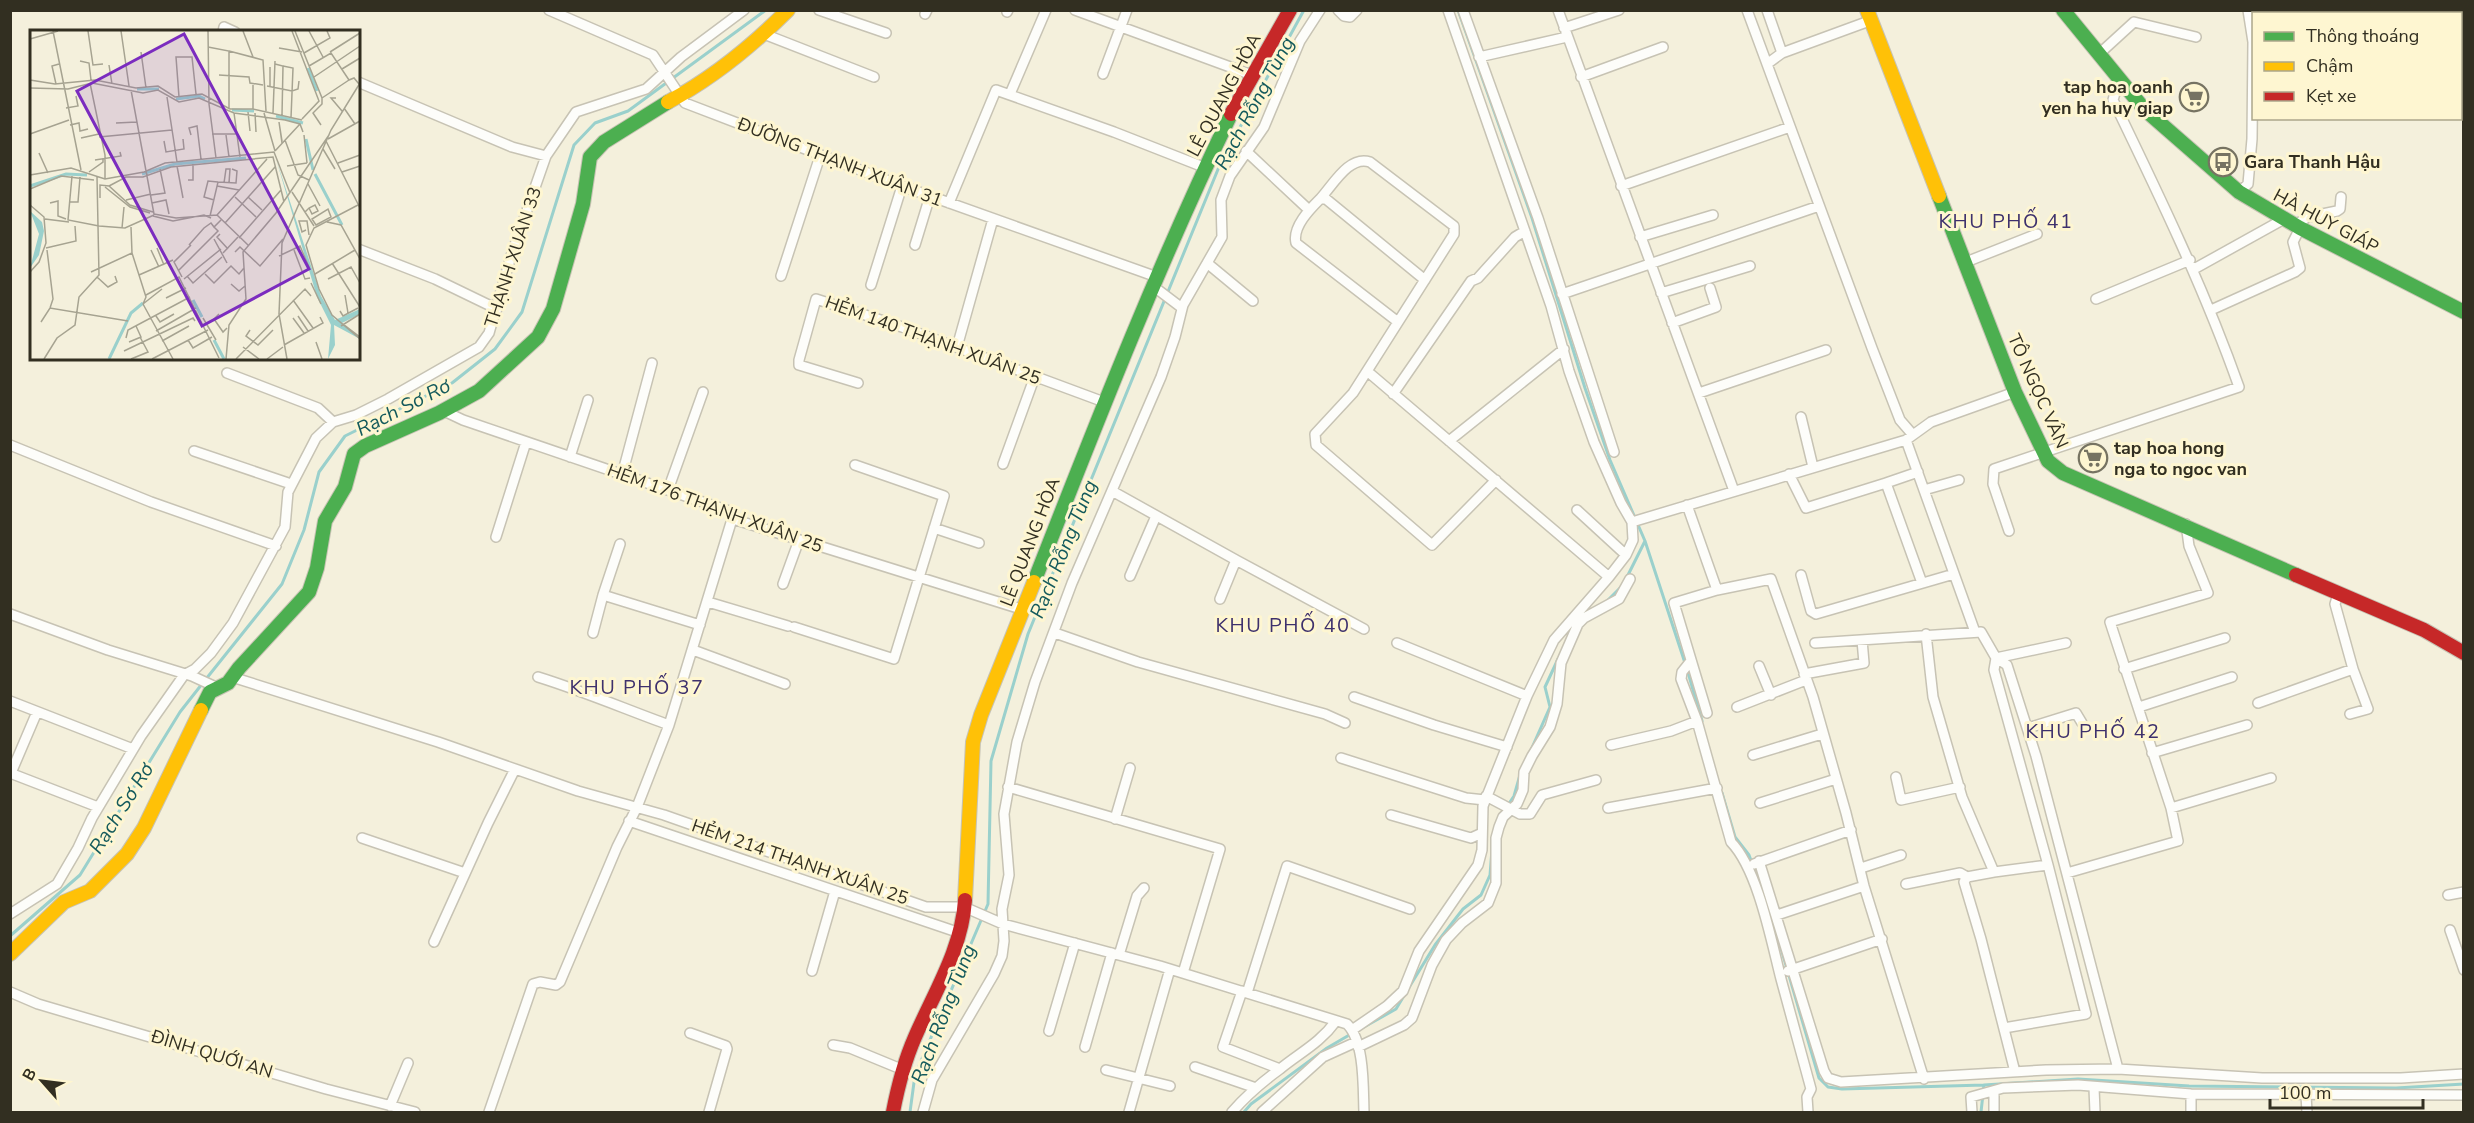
<svg xmlns="http://www.w3.org/2000/svg" width="2474" height="1123" font-family="'Nunito Sans',sans-serif">
<rect width="100%" height="100%" fill="#f4f0dc"/>
<g fill="none" stroke-linecap="round" stroke-linejoin="round">
<path stroke="#9ad0cc" stroke-width="3" d="M1458,10L1532,218L1585,388L1610,460L1645,541L1685,663
M1627,577L1645,541
M1606,602L1623,585
M1687,669L1702,721
M206,679L282,584L304,530L319,472L345,436L452,383L495,349L522,312L574,145L595,123L628,111L766,10
M1531,750L1550,707L1545,687L1558,659
M1722,793L1735,837L1749,855L1772,917
M1508,805L1514,796L1520,775
M10,936L80,875L180,712L202,684
M1778,938L1819,1078L1828,1087L1842,1089L1984,1085L2078,1079L2189,1086L2396,1088L2464,1084
M1408,989L1435,945L1463,909L1481,895L1490,875L1492,849
M1364,1027L1396,1009L1405,994
M910,1112L915,1075L988,904L991,761L1028,634L1221,162L1304,10
M1244,1112L1251,1104L1327,1048L1351,1034
M1981,1112L1984,1085"/>
<g stroke="#c7c3b4" stroke-width="12">
<path id="street" d="M549,10L653,55L685,103L902,186L1157,277
M819,10L886,33
M1075,10L1252,75
M1338,10L1344,16L1350,17L1357,10
M1448,10L1551,306L1569,371L1594,442L1621,503L1632,522
M1463,10L1538,218L1614,452
M1558,10L1734,491
M1747,10L1872,348L1900,420L1913,435
M1767,10L1782,53
M1007,12L1008,10
M925,14L927,10
M1564,28L1619,10
M223,32L224,27L235,32
M764,34L874,77
M2099,54L2134,22L2196,37
M1479,57L1567,37
M1767,64L1782,53L1872,20
M2460,67H2464
M1103,74L1127,10
M1581,77L1663,47
M358,82L512,147L546,156
M1010,94L1046,10
M1246,151L1309,210
M1621,186L1790,127
M2239,192L2248,184L2252,139L2253,42L2248,10
M1320,199C1333,185 1349,155 1370,162L1454,226V234L1367,371L1609,577
M949,203L996,90L1114,132L1206,168
M2295,225L2308,217L2337,211L2340,209L2341,197
M1640,237L1713,215
M915,245L930,196
M358,249L435,279L497,309
M1966,262L2037,234
M1207,263L1253,301
M2194,269L2284,219
M781,276L820,156
M871,285L902,186
M1153,286L1182,308
M1661,293L1750,266
M1562,294L1819,206
M2096,299L2190,260
M2211,310L2295,272L2300,268L2293,242L2300,228
M1398,322L1296,243C1292,227 1310,209 1320,199H1326L1425,280
M1672,323L1716,307L1710,288
M957,347L993,219
M1367,371L1353,393L1315,434L1316,445L1432,545L1496,480
M227,373L318,408L333,422
M858,383L799,365V360L816,299L902,327L1104,402
M1699,393L1826,350
M1393,394L1471,281L1478,278L1515,237L1525,231
M444,411L463,420L729,511L736,520L1024,610
M1801,417L1813,467
M1906,440L1975,632
M1449,441L1564,349
M10,445L151,502L276,546
M194,451L291,484
M570,457L588,400
M1003,464L1035,376
M1918,472L1886,483L1922,583
M1789,474L1806,508L1886,483
M622,475L652,363
M668,490L703,392
M1924,490L1959,480
M1112,491L1236,560L1220,599
M1687,505L1717,590L1674,603L1707,713
M1577,510L1626,555
M934,528L979,543
M2009,531L1993,484L1994,469L2239,387C2204,288 2159,195 2113,100L2119,79
M496,537L526,442
M1236,560L1364,629
M1801,575L1811,611L1816,614L1954,574
M1130,576L1156,516
M783,584L799,540
M1717,590L1771,579L1813,697L1846,813L1864,886L1924,1079
M603,595L620,544
M708,602L788,626
M10,614L108,650L192,676L218,688
M794,627L894,659L944,496L855,465
M593,633L603,595L700,625
M1055,633L1138,662L1325,714L1345,723
M1926,634L1933,697L1962,797L1994,872L1967,877L1964,882L1981,939L2015,1072
M1397,643L1527,696
M1815,643L1981,632L1996,658L2007,665L2036,756L2118,1069
M693,650L785,684
M1996,658L1994,670L2048,865L2086,1014L2004,1028
M1996,658L2066,643
M1690,662L1682,672L1681,679L1697,721L1731,842C1758,870 1771,940 1781,979C1791,1016 1801,1052 1811,1089L1807,1097L1808,1112
M1759,666L1771,695
M2124,669L2225,638
M1804,674L1864,663L1862,640
M232,677L438,742L578,791L664,815L926,907H964L1003,924L1160,966L1347,1024C1365,1042 1363,1088 1364,1112
M538,677C583,691 625,709 669,725
M1354,697L1434,725L1507,747
M10,701L133,749
M2258,703L2353,669L2335,604L2338,594
M1737,707L1806,680
M2139,707L2232,677
M2350,714L2368,709L2353,669
M2028,728L2076,713L2082,723
M1611,745L1671,731L1697,721
M2152,753L2247,725
M1753,755L1822,734
M1341,758L1466,798L1485,800
M10,773L98,807
M11,773L37,712
M1896,777L1901,800L1960,787
M1008,787L1220,849L1183,973
M1486,796L1520,814H1530L1542,795L1596,780
M1760,803L1836,779
M1608,808L1717,788
M2171,808L2271,778
M1391,815L1471,838L1482,833
M1115,819L1130,768
M629,821L960,933
M362,838L465,873
M1759,861L1824,1071L1828,1078L1841,1082L2046,1070L2118,1069L2262,1078H2401L2464,1074
M1754,864L1851,830
M1861,868L1901,855
M1994,872L2048,865
M2067,873L2178,841L2171,808L2110,622L2208,593L2189,546L2186,524
M1906,884L1960,873L1967,877
M2448,895L2464,892
M10,914L57,884L78,848L92,818L141,736L184,675L195,669L211,653L233,623L285,527L288,492L316,438L333,422L356,415L388,399L479,347L489,333L511,256L546,156L576,112L646,89L681,57L744,10
M1777,915L1864,886
M2450,930L2464,970
M434,942L488,823L515,769
M1119,955L1137,896L1144,888
M812,971L835,891
M1788,971L1882,939
M1242,991L1223,1047L1280,1069
M10,992L38,1004L326,1089L415,1112
M1247,993L1287,866L1410,909
M1352,1030L1387,1006L1403,991L1419,951L1478,865L1482,850L1483,806L1527,696L1554,640L1609,577L1626,555L1633,540L1632,522L1906,440L1931,422L2015,392
M1049,1031L1075,943
M690,1033L726,1046L727,1049L709,1112
M833,1045L850,1048L901,1069
M1085,1047L1112,953
M1358,1047L1404,1025L1412,1018L1432,965L1446,940L1462,923L1488,903L1496,883V838L1499,827L1503,817L1517,804L1523,790L1524,772L1532,756L1550,727L1557,704L1561,663L1578,624L1584,618L1619,599L1630,579
M1195,1067L1256,1088
M1106,1070L1170,1086
M2094,1088L2095,1112
M2191,1094V1112
M2306,1095L2307,1112
M390,1106L408,1063
M489,1112L533,984L540,982L556,985L560,982L617,847L637,807L669,725L733,516
M923,1112L932,1080L994,974L1002,956L1004,941L1002,909L1009,875L1004,814L1017,742L1035,682L1072,583L1161,377L1175,337L1183,305L1222,237L1221,200L1230,176L1264,127L1300,41L1320,10
M1129,1112L1170,969
M1232,1112C1246,1096 1262,1082 1280,1069C1301,1052 1320,1043 1336,1021
M1262,1112L1323,1057L1356,1042
M1972,1112L1971,1097L2003,1088L2078,1085L2191,1094L2464,1095
M1994,1112V1092"/>
</g>
<g stroke="#c7c3b4" stroke-width="16">
<path id="fast" d="M2063,10L2144,109L2239,192L2300,228L2464,312
M1939,196L2015,392L2048,461L2063,473L2296,575
M1034,582C1096,424 1157,267 1231,114
M201,710L210,692L228,683L239,668L309,592L317,568L325,521L345,487L354,454L365,446L439,413L479,391L538,337L553,309L583,204L590,157L604,142L668,102"/>
</g>
<g stroke="#c7c3b4" stroke-width="16">
<path id="slow" d="M1867,10L1939,196
M668,102C713,78 752,46 788,10
M965,900L973,742L981,715L1034,582
M10,954L64,902L90,891L127,854L144,828L201,710"/>
</g>
<g stroke="#c7c3b4" stroke-width="16">
<path id="jam" d="M1231,114L1290,10
M2296,575L2424,630L2464,653
M893,1112C898,1086 904,1062 915,1037C934,993 962,949 965,900"/>
</g>
<use href="#street" stroke="#fdfdfa" stroke-width="9"/>
<use href="#fast" stroke="#4caf50" stroke-width="14"/>
<use href="#slow" stroke="#ffc107" stroke-width="14"/>
<use href="#jam" stroke="#c62828" stroke-width="14"/>
</g>
<defs>
<g id="supermarket-ring" transform="scale(1.5)"><circle r="9.5" fill="#fef6d1" stroke="#767362" stroke-width="1.5"/><path d="M-6-5.5h2.5l.6 2H6L4.5 2H-2.5L-4.4-4H-6ZM-1.5 3.2a1.3 1.3 0 1 0 .1 0ZM3 3.2a1.3 1.3 0 1 0 .1 0Z" fill="#767362"/></g>
<g id="bus-ring" transform="scale(1.5)"><circle r="9.5" fill="#fef6d1" stroke="#767362" stroke-width="1.5"/><path d="M-5-6H5V4H4V6H2V4H-2V6H-4V4H-5ZM-3.5-4V0h7V-4ZM-3.5 1.2v1.5H-2V1.2ZM2 1.2v1.5H3.5V1.2Z" fill="#767362"/></g>
</defs>
<g fill-rule="evenodd">
<use href="#supermarket-ring" x="2194" y="97"/>
<use href="#bus-ring" x="2223" y="162"/>
<use href="#supermarket-ring" x="2093" y="458"/>
</g>
<g text-anchor="middle" stroke-width="6" stroke-linejoin="round" paint-order="stroke">
<g font-size="18" font-weight="bold" fill="#322f21" stroke="#fef6d1" text-anchor="start">
<text x="2173" y="93" text-anchor="end">tap hoa oanh<tspan x="2173" dy="21">yen ha huy giap</tspan></text>
<text x="2244" y="168">Gara Thanh Hậu</text>
<text x="2114" y="454">tap hoa hong<tspan x="2114" dy="21">nga to ngoc van</tspan></text>
</g>
<g font-size="18" fill="#322f21" stroke="#fef6d1">
<text transform="translate(1224 95) rotate(-62)" y="6">LÊ QUANG HÒA</text>
<text transform="translate(840 162) rotate(21)" y="6">ĐƯỜNG THẠNH XUÂN 31</text>
<text transform="translate(2326 221) rotate(28)" y="6">HÀ HUY GIÁP</text>
<text transform="translate(513 257) rotate(-72)" y="6">THẠNH XUÂN 33</text>
<text transform="translate(933 340) rotate(20)" y="6">HẺM 140 THẠNH XUÂN 25</text>
<text transform="translate(2038 391) rotate(66)" y="6">TÔ NGỌC VÂN</text>
<text transform="translate(715 508) rotate(20)" y="6">HẺM 176 THẠNH XUÂN 25</text>
<text transform="translate(1030 542) rotate(-69)" y="6">LÊ QUANG HÒA</text>
<text transform="translate(800 862) rotate(19)" y="6">HẺM 214 THẠNH XUÂN 25</text>
<text transform="translate(212 1054) rotate(17)" y="6">ĐÌNH QUỚI AN</text>
</g>
<g font-size="20" font-style="italic" fill="#145a5c" stroke="#fef6d1">
<text transform="translate(1254 103) rotate(-62)" y="7">Rạch Rỗng Tùng</text>
<text transform="translate(403 407) rotate(-27)" y="7">Rạch Sơ Rơ</text>
<text transform="translate(1063 549) rotate(-68)" y="7">Rạch Rỗng Tùng</text>
<text transform="translate(121 808) rotate(-58)" y="7">Rạch Sơ Rơ</text>
<text transform="translate(943 1014) rotate(-69)" y="7">Rạch Rỗng Tùng</text>
</g>
<g font-size="20" letter-spacing="1.5" fill="#3e316d" stroke="#fef6d1">
<text x="2006" y="228">KHU PHỐ 41</text>
<text x="1283" y="632">KHU PHỐ 40</text>
<text x="637" y="694">KHU PHỐ 37</text>
<text x="2093" y="738">KHU PHỐ 42</text>
</g>
</g>
<g transform="translate(30 30)">
<rect width="330" height="330" fill="#f4f0dc"/>
<path d="M246,129L291,266L305,290L330,279V284L312,293L330,309L304,295L305,315L298,329L301,295L287,267ZM0,181L12,192L14,201L9,225L0,238L9,204Z" fill="#9ad0cc"/>
<path fill="none" stroke="#9ad0cc" stroke-width="3" d="M278,38L287,61M107,59H129M146,69L169,66L175,69M202,80L224,81M246,86L273,93M276,109L283,140M112,144L145,134L216,128M285,144L312,195M0,156L36,144L57,145M163,270L172,287M184,310L194,329M79,329L101,283L113,273"/>
<path fill="none" stroke="#a6a391" stroke-width="1.5" d="M23,1L51,140M58,1L63,35L73,34M91,1L99,56M178,1L179,74L186,128M213,1L223,27M262,1L289,71L272,89M265,1L292,68V74L283,83L291,95M279,1L293,27M0,9L28,1M178,17L199,21V78M249,18L272,22M199,21L233,30L236,81M111,22L116,58M300,22L330,3M274,23L300,8L297,1M50,31L59,33L61,50M245,34L253,36L252,85M79,35L82,54M253,36L263,38L261,88M279,36L301,23L319,50L324,48L329,54M312,39L330,28M189,45L219,47L220,53L233,55M284,47L330,16M0,50L25,54L65,50L106,58L128,56L145,67L172,64L200,79H223L272,90M60,53L75,125V149M26,54L22,36L29,34M223,55V79M237,56L262,61L268,59L269,51M240,57V37M0,58L38,59L62,53L113,63L128,60L149,72L169,68L204,83L255,90L270,94L273,102M101,60L124,184M137,67L147,132M149,67L146,27H162L166,64M292,68L319,50M306,68H301L312,81M36,78L48,76L46,66M314,78L325,94M218,82L220,101M204,83L210,127M225,83L226,102M234,83L245,121M243,83L245,31M86,93L107,92M40,95L49,93L50,101L58,99M0,104L39,90M182,104H206M161,105L159,98L167,96L171,129M196,105L199,127M274,105L277,133M69,107L142,100M51,108L69,104M298,109L330,91M255,110L268,145L279,150M134,111L136,122L154,119L153,109M252,111L249,92L252,113M296,111L330,178M293,119L305,139M245,121L270,94M9,123L18,143M65,130L91,126L90,122M308,133L330,125M147,136L153,168M257,136L277,133M59,142L73,132V128M312,142L330,136M0,145L41,138L75,149L114,142L135,133L244,122L260,163M42,146L38,190L69,196M158,150H163V134M194,153L196,139H200L199,153M278,154L290,176M79,156L96,147H113L141,137L243,127L254,172M187,156L209,160M75,157L100,177L120,183M0,159L31,146L64,150M262,162L284,196M121,165L135,163L130,139M205,167L226,187M218,167L232,180M70,168V155L79,156L100,175L123,182M96,170L121,164M184,170L174,167L178,151L188,152M39,172H48L50,147M20,173L28,171V186L36,189M122,173L136,170L139,184M0,175L14,187L16,213L9,232L0,242M328,175L284,198L276,215L289,259L302,285L330,309M298,179L301,187L286,195L282,189ZM275,182L279,178L285,175L288,181L282,184L279,178M124,184L146,188L187,185L218,215M187,185L237,129M123,186L143,191L174,185L181,188M180,186L188,152L206,153L207,141L202,139M15,189L39,192M0,192V222M297,192L311,195L330,229M195,193L245,137M69,196L95,198L124,185M101,197L102,223L116,267L113,274M92,198L94,177M276,200L272,202L269,191H277L279,205M190,204L187,207L198,219M209,208L251,160M184,209L197,233M159,215L174,198L181,193L184,197L191,190M16,218L46,211L45,196M127,218L134,235M17,220L23,269L20,278M121,220L129,237M264,220L275,249L280,248M205,222L210,217L230,236L253,209M193,223L208,207M249,226L270,216L279,237M302,233L330,277M148,241L188,201L184,197M61,242L102,223M175,244L184,253L201,236L209,244L214,238M285,244L325,220M109,245L143,230M157,246L163,253L192,227M67,247L78,257L87,252L85,246M152,247L144,232L161,215M154,249L191,219M298,249L321,237L330,253M281,253L291,274M201,254L209,261L215,256M116,265L149,247L189,328M315,265L318,283M136,268L156,258M263,270L283,298M113,274L143,329M113,274L132,259M310,281L313,286L328,278M189,284L184,289L193,302L197,298M126,286L130,292L144,284M268,286L278,301M173,288L186,310M263,288L274,303M11,292L20,278L98,291M313,294L330,307M311,296L330,284M220,300L216,306L228,315L243,300M126,301L166,278M96,308L98,300L160,267M158,310L163,318L182,307M132,311L159,296M99,312L111,307L106,296M286,312L292,329M254,315L293,293L290,287M213,317L229,329M94,321L163,288L165,291M14,329L27,308L45,295L49,267L69,245L67,147M101,329L118,322L110,307M122,329L178,300M196,329L199,295L216,269L213,222L246,183L299,105M206,329L275,259L281,266M237,329L253,317M257,329L249,284L252,213L301,100L330,53"/>
<path fill="#7b2cbf" fill-opacity="0.15" stroke="#7b2cbf" stroke-width="3" d="M154,4L279,239L172,296L47,61Z"/>
<rect width="330" height="330" fill="none" stroke="#322f21" stroke-width="3"/>
</g>
<rect width="2474" height="1123" fill="none" stroke="#322f21" stroke-width="24"/>
<rect x="2252" y="12" width="210" height="108" fill="#fef6d1" stroke="#aca68b" stroke-width="1.5"/>
<rect x="2264" y="32" width="30" height="9" fill="#4caf50" stroke="#aca68b" stroke-width="1.5"/>
<text x="2306" y="42" font-size="18" fill="#322f21">Thông thoáng</text>
<rect x="2264" y="62" width="30" height="9" fill="#ffc107" stroke="#aca68b" stroke-width="1.5"/>
<text x="2306" y="72" font-size="18" fill="#322f21">Chậm</text>
<rect x="2264" y="92" width="30" height="9" fill="#c62828" stroke="#aca68b" stroke-width="1.5"/>
<text x="2306" y="102" font-size="18" fill="#322f21">Kẹt xe</text>
<g transform="translate(42 1081) rotate(298)" stroke="#fef6d1" stroke-width="4.5" paint-order="stroke">
<path d="M0-4.5L10 22L0 15L-10 22Z" fill="#322f21"/>
<text y="-9" font-size="16" font-weight="bold" text-anchor="middle" fill="#322f21">B</text>
</g>
<path d="M2270 1099v9h153v-9" fill="none" stroke="#322f21" stroke-width="3"/>
<text x="2279" y="1099" font-size="18" fill="#322f21" stroke="#fef6d1" stroke-width="4.5" paint-order="stroke">100 m</text>
</svg>
